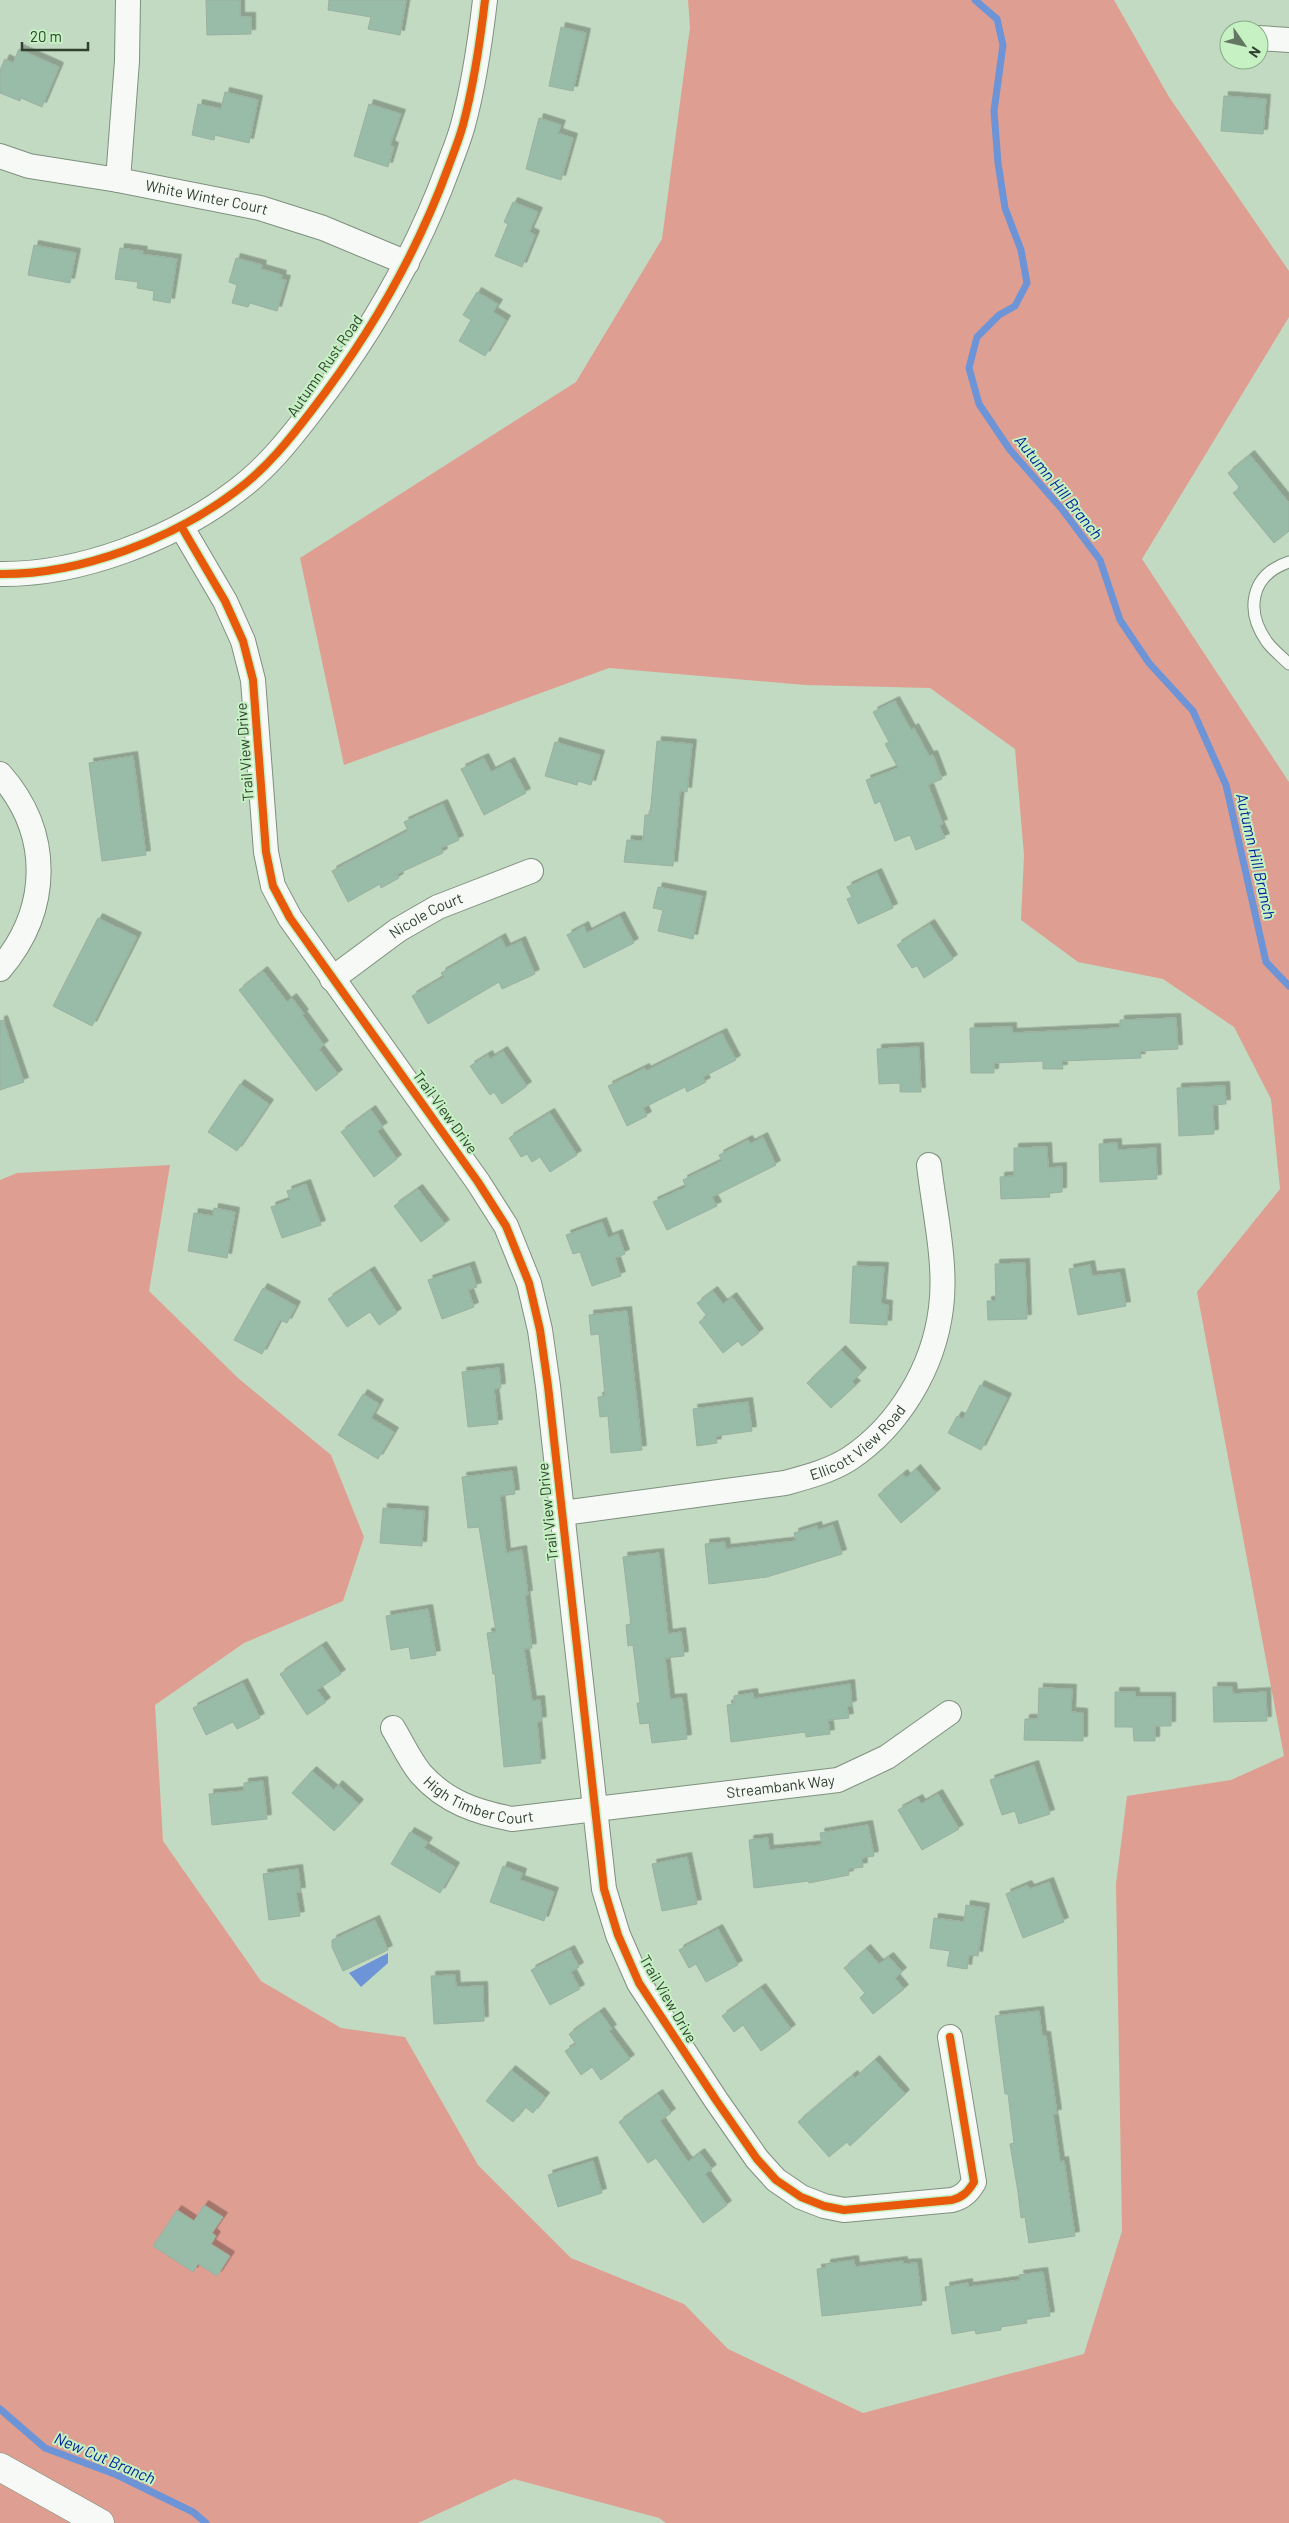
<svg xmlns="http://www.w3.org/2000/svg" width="1289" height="2523" font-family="Barlow,sans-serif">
<defs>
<filter id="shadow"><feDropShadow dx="4.5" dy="-4.5" stdDeviation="0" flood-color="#0004"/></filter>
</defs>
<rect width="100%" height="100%" fill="#c2dac2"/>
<path fill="#de9f92" d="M688,0H1114L1169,97L1289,271V317L1142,559L1289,782V2523H666L659,2518L514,2479L418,2523H0V1180L17,1173L170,1165L149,1291L238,1378L331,1455L364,1537L343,1601L244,1643L155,1705L163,1841L261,1981L341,2028L405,2037L478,2165L571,2258L684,2304L728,2349L863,2413L1084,2354L1122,2231L1116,1884L1127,1796L1231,1780L1284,1756L1197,1292L1280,1189L1271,1099L1234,1027L1163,979L1078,962L1021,920L1024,855L1015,749L930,688L805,685L609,668L344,765L300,558L576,382L662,239L690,27Z"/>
<path fill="#6d94d6" d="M388,1953V1963L361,1987L349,1973Z"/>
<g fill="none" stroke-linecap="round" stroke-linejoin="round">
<path stroke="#6d94d6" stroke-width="7" d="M975,0L997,19L1003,45L994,111L998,163L1005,208L1021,250L1027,283L1015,306L999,315L977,337L969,368L979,404L1010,450L1061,508L1100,560L1120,620L1149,663L1193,711L1226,785L1266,962L1289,986
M0,2409L45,2448L117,2475L193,2512L206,2523"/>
</g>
<path fill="#99bca8" stroke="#9ab0a0" filter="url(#shadow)" d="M206,0H240V17H251V34L207,35Z
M329,0H406L400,35L368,29L371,17L328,10Z
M561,27L586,33L573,91L549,86Z
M19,49L59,67L42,107L21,98L20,101L0,93V70L5,59L13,63Z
M225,92L258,100L249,143L215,135L214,140L192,135L198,104L221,109Z
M1224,96L1266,99L1263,134L1221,131Z
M369,104L401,114L390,145L394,147L388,167L354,156Z
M539,118L561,125L558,133L573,138L561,180L526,169Z
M513,202L538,212L529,232L535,235L522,267L495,256L508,224L504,222Z
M34,245L76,253L70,283L28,275Z
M120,248L143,251L142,254L177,259L170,303L153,300L154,291L137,288L138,282L115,279Z
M236,258L262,265L261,269L282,275L281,279L286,280L277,311L250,303L248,307L232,303L237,285L229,282Z
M477,292L498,304L493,312L506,320L485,356L459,341L471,320L463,315Z
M1250,455L1289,503V531L1274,543L1233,493L1240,488L1228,473Z
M895,701L911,730L914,728L929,756L933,755L942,779L928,785L943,824L939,825L945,838L916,850L910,835L895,841L880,801L875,804L866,780L898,768L885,744L889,742L873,712Z
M657,741L692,744L687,792L680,791L673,866L624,862L627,840L643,841L645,815H650Z
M555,742L600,755L591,785L578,781L577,785L545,776Z
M133,756L146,855L102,861L89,763Z
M484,758L491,772L510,762L526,793L484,815L461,769Z
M443,804L459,840L441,848L443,853L397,874L399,878L381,888L380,884L348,902L332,871L408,831L404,822Z
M877,873L893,908L858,924L847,899L852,897L847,887Z
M658,887L702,896L693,939L658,931L663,910L653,908Z
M620,916L634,943L584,968L567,935L584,926L587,933Z
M98,918L137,937L92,1026L53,1006Z
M930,924L953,959L924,978L917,966L912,968L897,945Z
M501,938L506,948L521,941L535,974L502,989L499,982L428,1024L412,996L444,977L441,973Z
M263,971L287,1002L292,998L304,1014L302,1015L324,1045L319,1049L338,1074L316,1091L239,990Z
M1176,1018L1178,1049L1140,1051L1141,1058L1062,1061L1063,1069H1043V1061L994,1063V1073H971L970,1028L1012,1027V1033L1120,1028V1020Z
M3,1020L24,1082L0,1090V1021Z
M722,1033L736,1060L703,1077L706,1082L687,1092L685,1087L643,1108L647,1116L627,1126L608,1086L645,1068L646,1071Z
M919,1047L921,1092H900V1083L879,1084L877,1049Z
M503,1051L527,1086L502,1104L494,1092L490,1095L470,1066L488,1055L490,1059Z
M240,1084L269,1104L237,1151L208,1132Z
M1225,1086L1226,1104L1213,1105L1214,1134L1179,1136L1177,1088Z
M371,1110L383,1127L377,1131L397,1159L374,1177L341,1132Z
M550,1113L577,1155L550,1172L540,1157L532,1162L527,1154L521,1157L509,1138Z
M763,1137L776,1165L712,1197L717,1206L667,1230L653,1202L686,1187L683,1180L722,1161L719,1155L748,1140L750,1144Z
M1117,1143V1150L1156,1148L1157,1179L1100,1182L1099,1144Z
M1047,1147L1048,1168L1062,1167V1192L1049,1193L1050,1197L1001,1199L1000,1177L1014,1176V1148Z
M306,1184L321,1225L282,1238L271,1207L290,1200L287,1191Z
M418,1189L445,1224L421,1242L394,1206Z
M214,1208L235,1212L227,1258L188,1251L194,1213L213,1216Z
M602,1222L608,1238L618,1234L625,1254L615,1258L621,1276L592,1286L580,1252L573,1254L566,1235Z
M1025,1263L1027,1319L988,1320L987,1301H996L995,1264Z
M1090,1265L1092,1276L1120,1273L1126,1306L1078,1315L1069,1269Z
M470,1266L477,1287L468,1290L474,1307L442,1319L428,1280Z
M853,1266L884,1267L881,1304L888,1305L887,1325L850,1323Z
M370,1271L397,1313L379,1325L370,1312L347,1327L328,1299Z
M263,1288L296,1306L287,1323L280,1320L262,1354L234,1340Z
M713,1291L723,1304L732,1297L759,1333L742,1346L738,1341L723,1353L699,1322L707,1316L697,1303Z
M627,1311L642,1450L611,1453L608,1416L600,1417L598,1397L605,1396L599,1334L591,1335L589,1315Z
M841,1350L862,1372L852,1382L856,1385L831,1408L807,1383Z
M499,1368L501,1388L494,1389L498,1424L468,1427L462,1372Z
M980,1385L1007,1398L981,1450L948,1433L957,1416L963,1419Z
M363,1394L379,1404L371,1418L394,1432L378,1459L338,1435Z
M748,1402L752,1431L716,1436L717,1443L697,1446L693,1409Z
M916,1469L936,1493L901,1523L878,1495L903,1474L906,1478Z
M512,1471L515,1494L500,1496L506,1553L522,1550L528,1595H525L532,1648L524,1649L532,1701L540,1700L542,1721L537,1722L541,1763L504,1767L495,1674H493L487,1633L496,1632L479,1527L468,1528L462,1477Z
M383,1508L424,1511L422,1546L380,1543Z
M833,1525L842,1554L767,1577L709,1584L705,1544L725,1542L726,1549L796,1541L794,1533L817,1526L818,1530Z
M659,1553L668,1634L681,1632L684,1656L665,1658L670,1699L682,1698L687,1739L652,1743L649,1723L640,1724L637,1703H640L633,1645L628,1646L626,1625L631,1624L623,1557Z
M428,1609L436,1655L411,1659L409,1647L391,1650L386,1616Z
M322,1646L341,1674L317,1690L326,1702L307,1715L280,1674Z
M243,1683L260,1718L237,1729L233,1722L206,1735L193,1708Z
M850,1684L852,1705L847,1707L849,1718L828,1720L830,1734L806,1737L805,1732L731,1742L727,1705L734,1704V1696L753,1693L754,1699Z
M1213,1687H1232L1233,1694L1266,1692L1267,1721L1214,1722Z
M1039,1688L1072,1689L1071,1712L1083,1713V1741L1024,1740L1025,1719H1038Z
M1115,1692H1135V1697H1171V1726H1155V1741H1134L1133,1727H1115Z
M1034,1765L1050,1814L1019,1824L1015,1811L1002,1815L990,1780Z
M312,1771L334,1790L338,1785L359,1804L334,1831L292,1793Z
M263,1781L267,1819L212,1825L209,1794L244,1791V1783Z
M938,1794L959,1829L922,1850L898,1810L918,1799L921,1804Z
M868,1825L874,1856L862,1858L863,1867L848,1869L849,1875L809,1883L808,1881L754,1888L749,1840L768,1838L769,1850L822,1845L820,1833Z
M410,1832L428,1842L424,1848L455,1867L440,1893L391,1864Z
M687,1857L697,1904L662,1911L652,1864Z
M503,1866L522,1873L520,1880L554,1892L544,1921L490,1902Z
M298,1869L301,1892H296L300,1916L269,1920L263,1874Z
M1049,1882L1064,1922L1023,1938L1006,1894L1027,1885L1030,1889Z
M966,1905L985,1908L978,1956L969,1955L967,1969L947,1966L950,1951L930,1948L934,1918L964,1922Z
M375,1920L388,1950L343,1971L332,1947V1940Z
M718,1929L738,1965L706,1982L696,1964L689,1968L679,1950Z
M866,1949L879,1964L889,1957L902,1972L895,1978L904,1989L873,2014L860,1998L865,1993L844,1968Z
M570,1950L579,1967L571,1972L580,1989L550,2005L531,1970Z
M455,1975L456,1987L483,1986L484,2021L434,2024L431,1976Z
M761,1988L791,2029L761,2051L743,2025L734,2032L722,2016Z
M1039,2011L1042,2036H1046L1057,2114H1053L1060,2162L1064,2161L1075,2236L1029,2243L1025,2217L1021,2218L1018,2192L1010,2144L1014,2143L1008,2094H1005L995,2016Z
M600,2012L612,2029L609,2031L630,2059L601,2080L592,2067L581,2075L565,2051L576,2044L569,2034Z
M875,2060L905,2094L850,2146L847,2142L829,2157L798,2122L853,2075L855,2078Z
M511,2070L545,2097L533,2113L525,2107L513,2122L486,2101Z
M658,2094L671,2113L660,2121L688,2162L700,2153L712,2169L705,2174L727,2205L703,2223L656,2158L648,2163L619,2122Z
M593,2161L602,2193L558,2207L548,2175Z
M204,2205L223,2217L212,2233L216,2236L211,2244L230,2256L217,2276L198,2264L193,2272L153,2246L177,2210L194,2221Z
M854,2260L855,2267L903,2261V2264L917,2263L922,2305L822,2316L817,2269L826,2268V2264Z
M1043,2272L1050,2316L1026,2319L1027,2323L1001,2327V2330L976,2334L975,2330L952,2334L945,2287L968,2283V2287L1020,2280L1019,2275Z"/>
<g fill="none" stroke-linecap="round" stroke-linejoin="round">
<g stroke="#7e907e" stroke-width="13">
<path id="lane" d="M1289,562C1250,575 1245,611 1267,642C1273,650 1282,657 1289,664"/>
</g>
<g stroke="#7e907e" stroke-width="26">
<g id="street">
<path d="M1259,38L1289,40"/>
<path id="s1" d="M0,156L29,166L118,180L260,208L323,228L407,263"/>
<path d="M118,180L127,61L128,0"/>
<path d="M181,526L225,601L243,641L253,680L266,852L273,886L290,918L478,1182L506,1226L529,1283L540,1330L548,1386L604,1889L618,1935L639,1983L716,2100L757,2159L776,2180L801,2197L824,2206L844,2210L952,2200C963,2197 968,2192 974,2182L950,2037"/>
<path d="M0,574C80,575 173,539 236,491C266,469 290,439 312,410C369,336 416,255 448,168C453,154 459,140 463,125C474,84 480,43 485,0"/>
<path d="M0,774C52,833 51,909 0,969"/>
<path id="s2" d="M332,979L398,930L438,907L531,871"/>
<path id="s3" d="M563,1513L785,1483C807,1477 830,1471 849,1459C899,1426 934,1367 941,1308C947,1264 934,1210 929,1165"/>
<path id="s4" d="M393,1728C402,1743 410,1761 421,1774C446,1802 476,1812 512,1819L838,1780L887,1757L949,1713"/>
</g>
</g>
<g stroke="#7e907e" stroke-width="29">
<path id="secondary" d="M0,2467L100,2523"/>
</g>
<use href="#lane" stroke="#f6f9f6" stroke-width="11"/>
<use href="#street" stroke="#f6f9f6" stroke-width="24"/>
<use href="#secondary" stroke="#f6f9f6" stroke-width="28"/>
<g stroke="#c5f1c3" stroke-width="11">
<path id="cycleway" d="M181,526L225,601L243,641L253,680L266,852L273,886L290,918L478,1182L506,1226L529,1283L540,1330L548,1386L604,1889L618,1935L639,1983L716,2100L757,2159L776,2180L801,2197L824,2206L844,2210L952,2200C963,2197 968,2192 974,2182L950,2037
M0,574C80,575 173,539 236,491C266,469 290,439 312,410C369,336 416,255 448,168C453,154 459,140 463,125C474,84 480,43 485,0"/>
</g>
<use href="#cycleway" stroke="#e8590c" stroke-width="8"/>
</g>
<g text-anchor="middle" stroke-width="4" stroke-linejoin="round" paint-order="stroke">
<g font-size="15" fill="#30412f" stroke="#c5f1c3">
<text dy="5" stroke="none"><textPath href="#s1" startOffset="211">White Winter Court</textPath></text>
<text transform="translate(325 366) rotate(-55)" y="5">Autumn Rust Road</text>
<text transform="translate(245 752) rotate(-94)" y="5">Trail View Drive</text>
<text dy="5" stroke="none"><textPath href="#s2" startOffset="114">Nicole Court</textPath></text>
<text transform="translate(445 1112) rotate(54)" y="5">Trail View Drive</text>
<text dy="5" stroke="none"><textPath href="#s3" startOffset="309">Ellicott View Road</textPath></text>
<text transform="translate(548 1512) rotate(-96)" y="5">Trail View Drive</text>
<text dy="5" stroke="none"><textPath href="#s4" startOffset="428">Streambank Way</textPath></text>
<text dy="5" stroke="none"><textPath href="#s4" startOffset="120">High Timber Court</textPath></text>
<text transform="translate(668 1999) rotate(60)" y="5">Trail View Drive</text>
</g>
<g font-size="16" font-style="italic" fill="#011e9a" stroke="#c5f1c3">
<text transform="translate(1059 487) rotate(51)" y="6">Autumn Hill Branch</text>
<text transform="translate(1256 856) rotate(77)" y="6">Autumn Hill Branch</text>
<text transform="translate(105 2458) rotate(23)" y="6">New Cut Branch</text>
</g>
</g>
<g transform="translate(1244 45) rotate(124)"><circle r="24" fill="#c5f1c3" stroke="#89ab88"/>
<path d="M0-4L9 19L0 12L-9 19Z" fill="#637762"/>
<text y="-8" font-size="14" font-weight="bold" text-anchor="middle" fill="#30412f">N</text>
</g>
<path d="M22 42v8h66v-8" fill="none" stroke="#30412f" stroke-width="2.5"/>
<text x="30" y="42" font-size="15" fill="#30412f" stroke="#c5f1c3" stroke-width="4" paint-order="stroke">20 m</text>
</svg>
